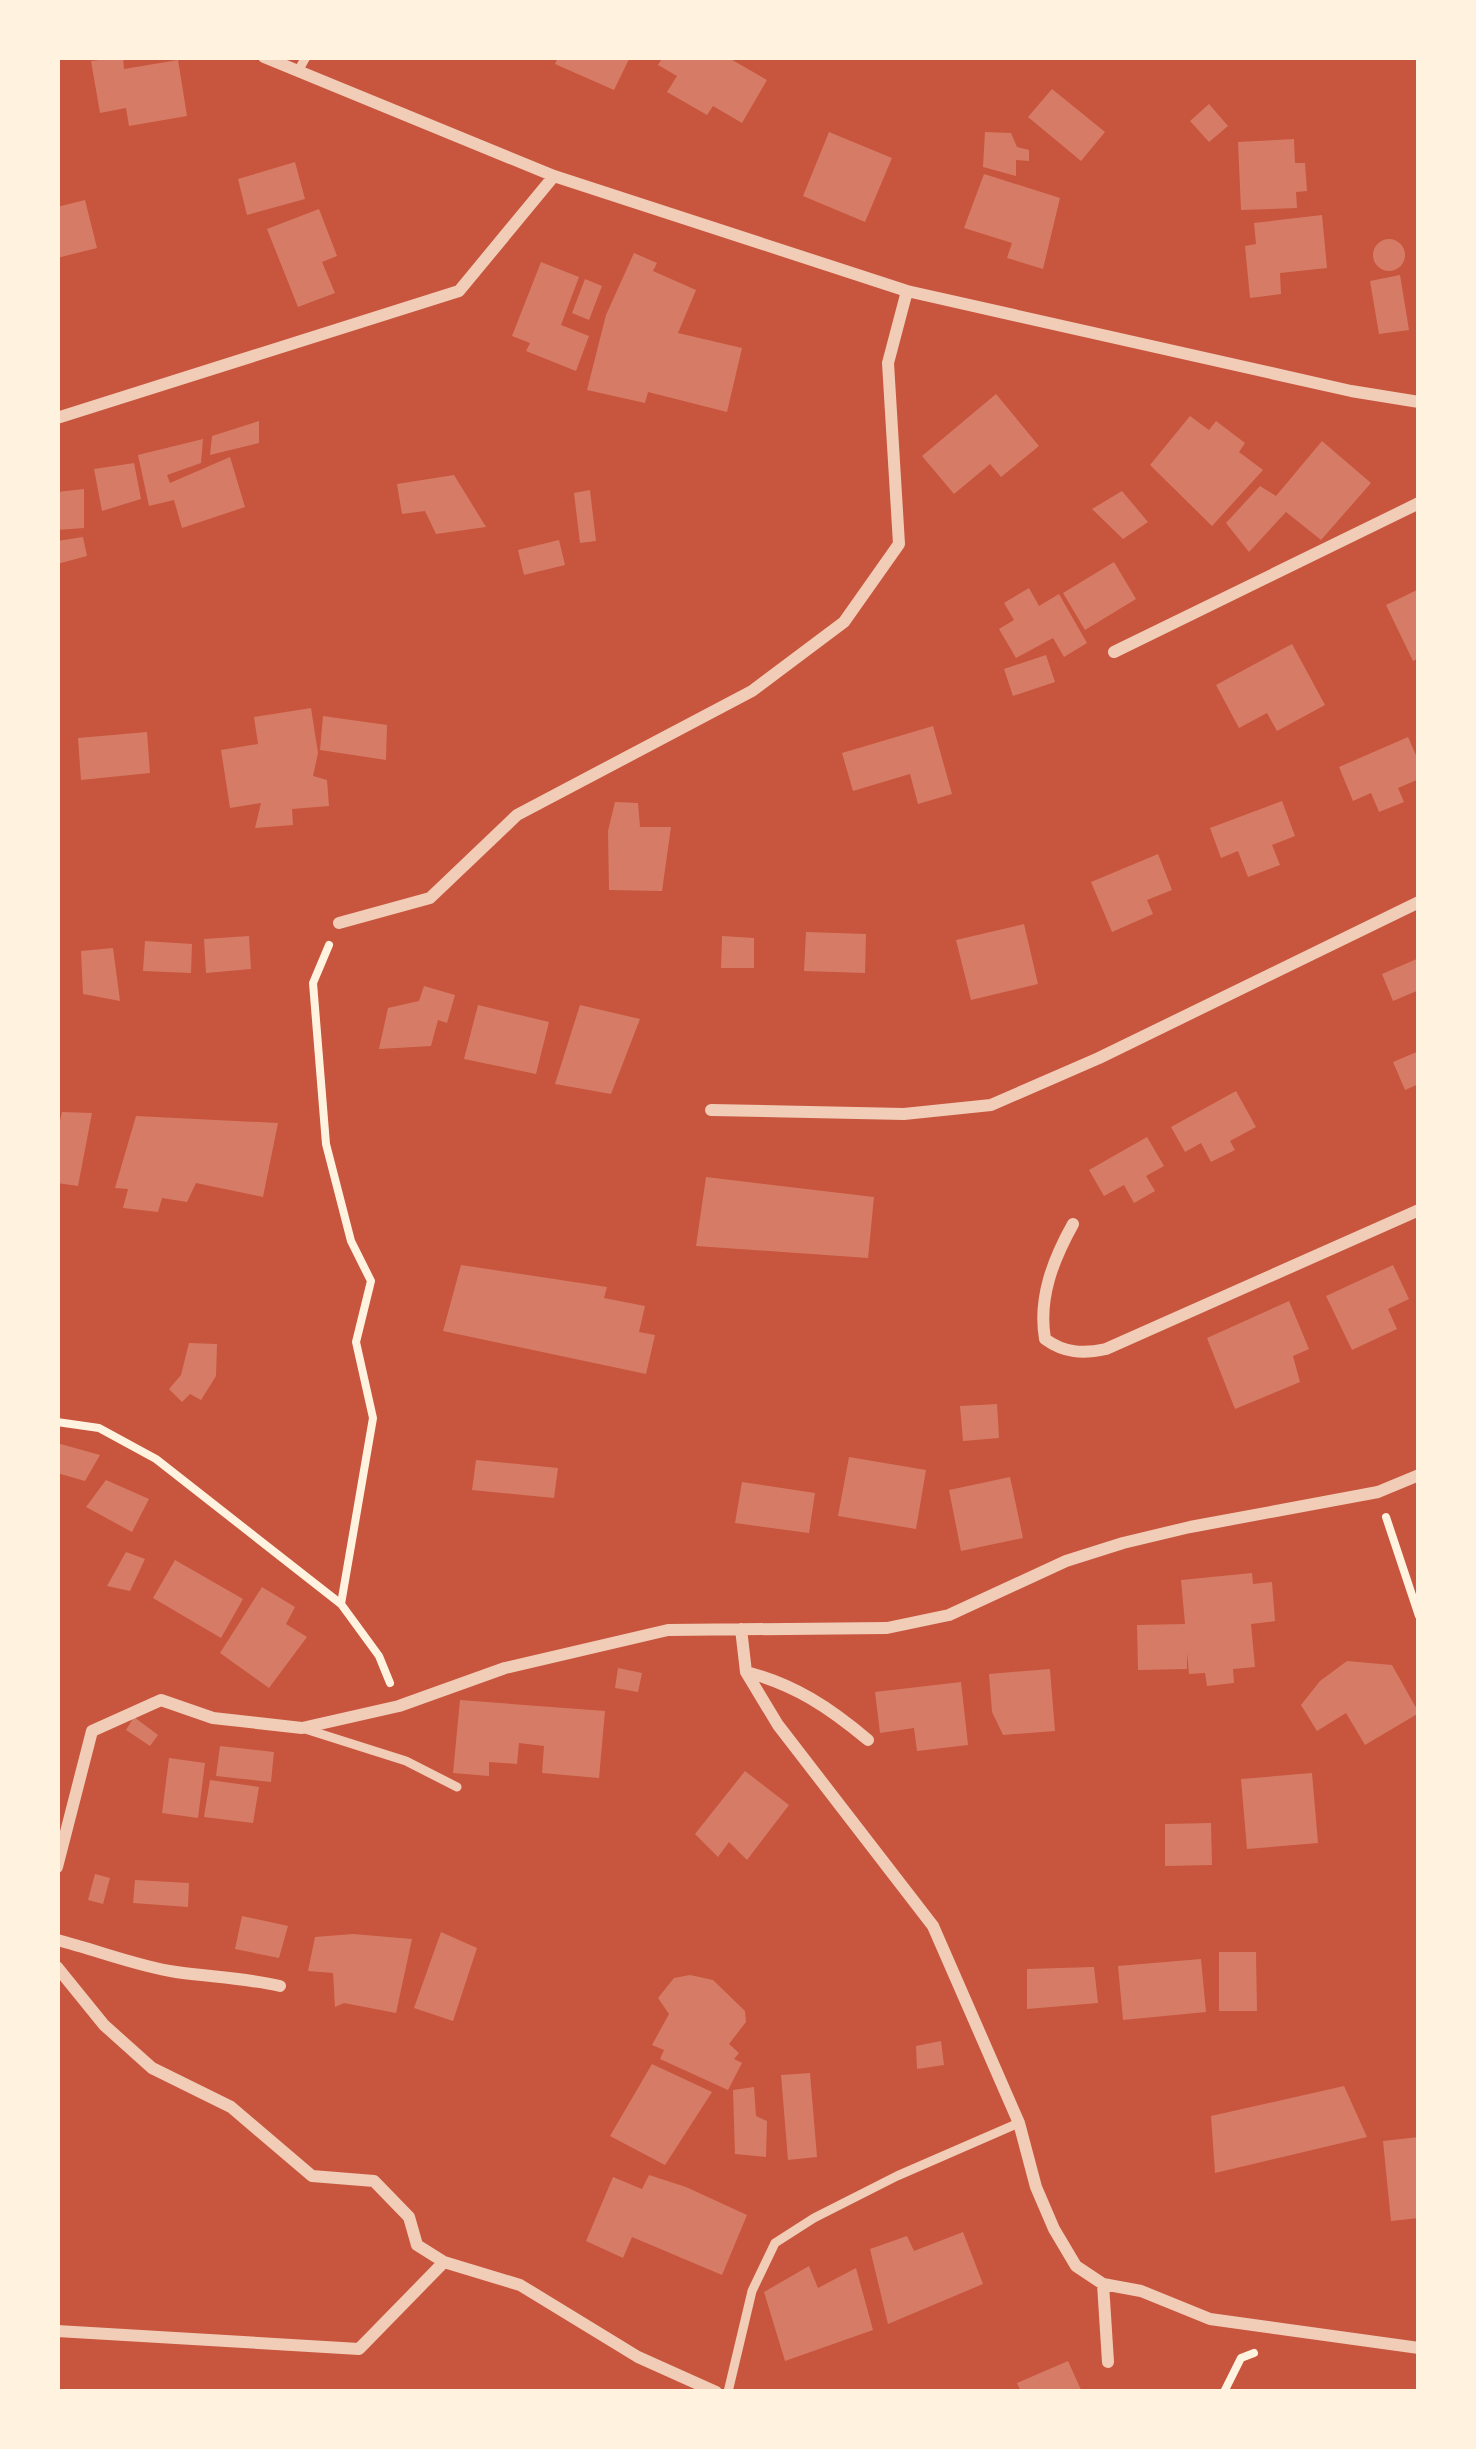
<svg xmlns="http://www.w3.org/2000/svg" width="1476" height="2449" font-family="'Alegreya Sans',sans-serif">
<rect width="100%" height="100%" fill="#c8553d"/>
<path fill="#d67c66" d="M123,57L124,69L178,60L187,116L129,126L126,108L100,113L91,61Z
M558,57H630L614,90L555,64Z
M663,57H727L767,80L742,123L713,106L707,115L667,92L677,76L658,65Z
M1052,89L1105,132L1081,161L1028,117Z
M1209,104L1228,126L1209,142L1190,121Z
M829,132L892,158L865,222L803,196Z
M985,132L1011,133L1017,147L1029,150V161L1016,160V176L983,167Z
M1294,139L1295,163H1305L1307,191L1296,192L1297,208L1241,210L1238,142Z
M295,162L305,199L247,215L238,179Z
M984,174L1060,198L1043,269L1007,258L1012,243L964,228Z
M85,200L97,248L57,258V207Z
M319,209L337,256L322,262L335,293L298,307L267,229Z
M1322,215L1327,268L1280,273L1281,294L1250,298L1245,246L1256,244L1254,223Z
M1373 255a16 16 0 1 1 32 0a16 16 0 1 1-32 0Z
M634,253L657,263L653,271L696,290L678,333L742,348L727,412L648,392L645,403L587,390L606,315Z
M541,262L579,277L561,325L589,336L576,371L526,351L530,343L512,336Z
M1400,275L1409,330L1379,334L1370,281Z
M585,279L602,286L589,320L572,313Z
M996,394L1039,446L1001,477L990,464L954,494L922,456Z
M1190,416L1209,430L1216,421L1245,443L1239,452L1263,470L1212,526L1150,465Z
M259,421V443L210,455L212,436Z
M203,439L201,463L167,475L170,483L230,457L245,507L182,528L174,500L149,506L138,455Z
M1322,441L1371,483L1321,540L1286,512L1249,552L1226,523L1260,486L1276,496Z
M134,463L141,499L102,511L94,469Z
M454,475L486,527L436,534L425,511L402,514L397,484Z
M84,489V528L57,530V492Z
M590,490L596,541L580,543L574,493Z
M1122,491L1148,522L1123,539L1092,509Z
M83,537L87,556L57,564V541Z
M559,540L565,565L524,575L518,550Z
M1114,562L1136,599L1085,630L1063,593Z
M1029,588L1039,606L1059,594L1087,643L1064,657L1053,638L1016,658L999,629L1014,620L1004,603Z
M1419,589V658L1413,661L1386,605Z
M1292,644L1325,705L1277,731L1267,713L1239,728L1216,685Z
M1046,655L1055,682L1013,696L1004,669Z
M311,708L318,753L313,776L327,780L329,806L292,809L293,825L255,828L261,803L230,808L221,750L258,744L254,717Z
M323,716L387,725L386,760L320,750Z
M933,726L952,794L918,804L910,774L853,791L842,753Z
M147,732L150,773L81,780L78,738Z
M1408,737L1419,762V779L1398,788L1404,802L1379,812L1371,793L1353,801L1339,767Z
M1282,801L1295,836L1272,845L1280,865L1248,877L1238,851L1221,858L1210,828Z
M615,802L638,803L640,827H671L662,891L609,890L608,831Z
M1158,854L1172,890L1147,900L1153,914L1112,932L1091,882Z
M1024,924L1038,984L971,1000L956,940Z
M806,932L866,934L865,973L804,971Z
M249,936L251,969L206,973L204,939Z
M722,936L754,938V968H721Z
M145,941L192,944L191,973L143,971Z
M113,948L120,1001L83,994L81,951Z
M1419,958V990L1393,1001L1382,974Z
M424,986L455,995L447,1023L438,1020L431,1046L379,1049L388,1008L419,1001Z
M478,1005L549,1022L536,1074L464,1059Z
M580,1005L640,1019L611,1094L555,1084Z
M1419,1051V1084L1405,1090L1393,1062Z
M1236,1091L1256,1127L1230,1141L1235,1150L1211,1162L1201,1143L1185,1152L1171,1127Z
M62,1112L92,1113L78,1186L57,1183V1134Z
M136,1116L278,1123L263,1197L196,1183L187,1202L162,1198L158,1212L123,1208L128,1189L115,1188Z
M1147,1137L1164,1166L1146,1176L1155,1191L1134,1203L1124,1185L1104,1196L1089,1170Z
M706,1177L874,1197L868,1258L696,1246Z
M461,1265L607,1287L604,1298L645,1306L639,1332L655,1335L646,1374L443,1331Z
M1393,1265L1409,1299L1388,1309L1397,1329L1352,1350L1326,1296Z
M1289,1301L1309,1349L1293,1356L1300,1382L1235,1409L1207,1338Z
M189,1343L217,1344L216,1376L201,1400L190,1394L182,1402L169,1389L181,1375Z
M997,1404L999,1438L963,1441L960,1406Z
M57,1443L100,1455L85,1481L57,1473Z
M849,1457L926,1470L916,1529L838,1516Z
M476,1460L558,1468L554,1498L472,1490Z
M1010,1477L1023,1538L961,1551L949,1490Z
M106,1480L149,1499L132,1532L86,1507Z
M742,1482L815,1493L809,1533L735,1523Z
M126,1552L145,1559L130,1591L107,1586Z
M175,1560L243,1599L221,1638L153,1598Z
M1252,1573L1253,1584L1272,1582L1275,1621L1251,1624L1255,1667L1233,1669L1234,1683L1207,1686L1205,1673L1189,1674L1187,1652V1669L1138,1670L1137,1625L1185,1624L1181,1580Z
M262,1587L295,1607L286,1624L307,1637L269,1688L220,1653Z
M1347,1661L1392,1665L1419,1713L1365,1745L1346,1713L1317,1731L1301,1705L1320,1681Z
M618,1668L642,1673L638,1692L615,1688Z
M1050,1669L1055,1731L1003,1735L992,1712L989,1674Z
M961,1682L968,1745L917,1751L914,1728L880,1733L875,1692Z
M460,1700L605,1711L599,1778L542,1773L544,1746L519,1743L517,1764L489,1762V1776L453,1773Z
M134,1717L158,1735L150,1746L126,1730Z
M220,1746L274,1752L271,1782L216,1776Z
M169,1758L205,1763L198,1818L162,1813Z
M745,1771L789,1805L747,1860L729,1842L718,1857L695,1834Z
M1312,1773L1318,1843L1247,1849L1241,1779Z
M210,1780L259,1787L253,1823L204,1817Z
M1211,1823L1212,1865L1165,1866V1824Z
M95,1874L110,1878L103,1904L88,1900Z
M135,1880L189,1883L188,1907L133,1903Z
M242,1916L288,1926L279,1958L235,1949Z
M441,1932L477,1948L453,2021L414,2008Z
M353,1934L412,1939L396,2013L344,2003L335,2007L333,1973L308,1971L315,1937Z
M1219,1952H1256L1257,2011H1219Z
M1201,1959L1206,2012L1123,2020L1118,1966Z
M1094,1967L1098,2003L1027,2009V1969Z
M690,1975L713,1980L745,2011L746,2022L729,2044L739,2053L734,2059L742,2063L728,2090L660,2059L664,2050L652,2045L669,2014L658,1998L674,1978Z
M941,2041L944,2065L917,2069L916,2046Z
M652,2064L712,2092L665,2165L610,2136Z
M810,2073L817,2157L788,2160L781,2075Z
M1344,2086L1367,2137L1215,2173L1211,2116Z
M754,2087L756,2116L767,2121L766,2157L735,2154L733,2090Z
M1419,2137V2218L1391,2221L1383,2141Z
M649,2175L686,2187L747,2215L722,2275L632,2237L623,2258L586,2241L613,2177L642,2189Z
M963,2232L983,2284L888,2324L870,2249L907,2236L914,2251Z
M809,2266L818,2288L856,2268L873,2330L785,2361L764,2292Z
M1068,2361L1082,2392H1021L1017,2383Z"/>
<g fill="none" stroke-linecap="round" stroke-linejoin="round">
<path stroke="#fff3e0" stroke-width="8" d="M329,945L313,983L326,1144L351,1241L371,1281L356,1342L373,1418L341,1604
M57,1422L99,1428L156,1459L341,1604L379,1656L390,1683
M1386,1517L1419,1616
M1224,2392L1241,2358L1254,2353"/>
<path stroke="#f1ccb7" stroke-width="9" d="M298,71L306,57
M302,1728L406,1761L457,1787
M728,2392L752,2291L775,2243L814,2218L897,2176L1019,2123"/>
<path stroke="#f1ccb7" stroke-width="12" d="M264,57L554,176L907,291L1351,391L1419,402
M57,418L459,291L554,176
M1114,652L1419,503
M339,923L430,898L517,815L752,691L844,622L899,544L888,363L907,291
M711,1110L904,1114L991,1105L1099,1058L1419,902
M1073,1224C1053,1260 1038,1298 1045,1339C1064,1353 1083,1354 1106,1349L1419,1210
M741,1629L746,1672L778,1725L933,1926L1019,2123L1036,2187L1054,2229L1076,2266L1103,2284L1141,2291L1210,2319L1419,2348
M746,1672C794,1684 830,1708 868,1740
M57,1867L92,1731L161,1700L213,1718L302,1728L399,1706L505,1668L668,1630L887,1628L949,1615L1066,1561L1123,1543L1190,1527L1378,1492L1419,1475
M57,1940C97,1950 136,1966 176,1972C212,1977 245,1978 280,1986
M57,1967L104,2025L152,2068L231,2107L312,2176L374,2181L409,2217L417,2245L444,2262
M1103,2284L1108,2362
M57,2331L359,2349L444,2262L520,2285L638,2357L716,2392"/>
</g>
<rect width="1476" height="2449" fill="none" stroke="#fff3e0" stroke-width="120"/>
</svg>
